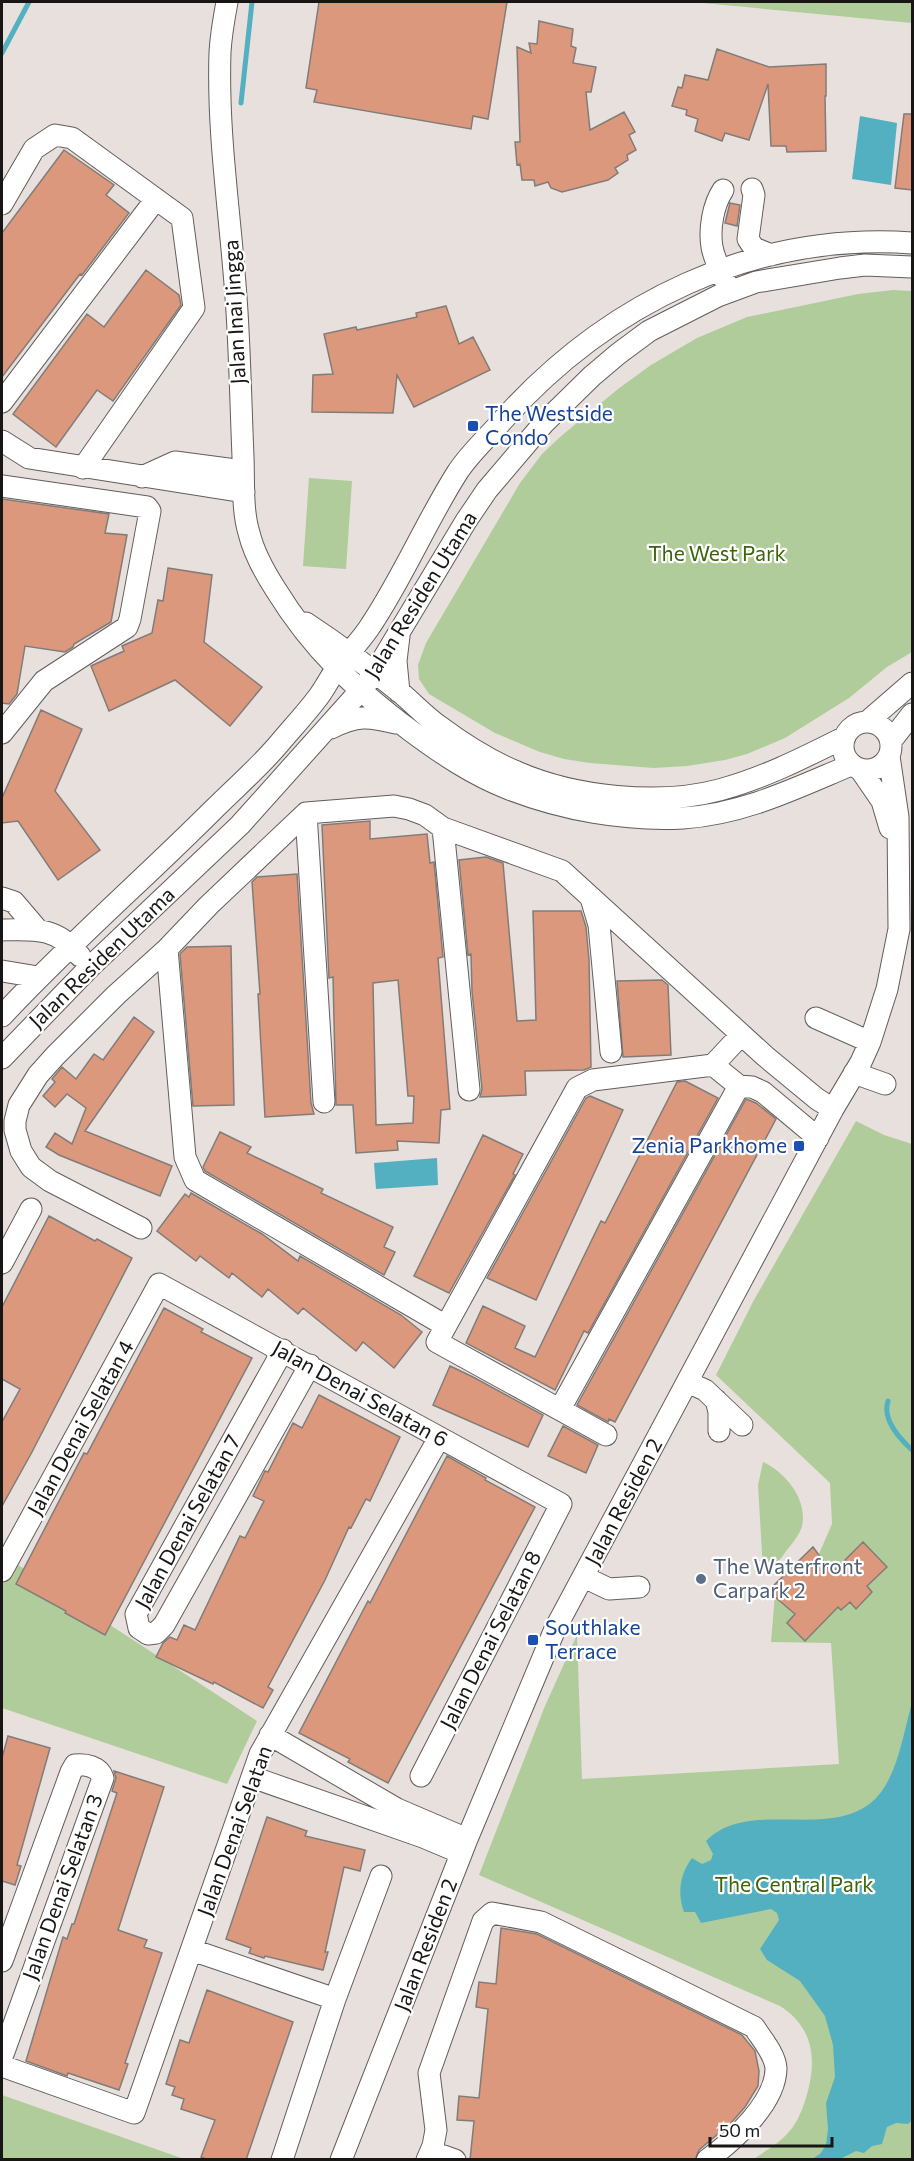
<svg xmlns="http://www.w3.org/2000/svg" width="914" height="2161" font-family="Commissioner,sans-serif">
<rect width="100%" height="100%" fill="#e7e0dd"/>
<path fill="#b0cc9a" d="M692,2H912V23Z
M893,290L912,291V652L887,667L849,698L785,738L747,754L725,760L687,766L654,768L590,763L564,759L540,752L495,733L429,694L419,679L418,665L426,643L520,483L542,454L560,437L618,389L651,365L697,338L747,317L858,294Z
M309,478L352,481L346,569L303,566Z
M856,1121L884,1135L912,1144V2159H754C765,2151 778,2144 787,2134C796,2125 801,2113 805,2101C817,2064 816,2029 780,2006L479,1875L545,1706L577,1635L582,1779L839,1764L831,1643L771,1642L775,1595L815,1563L832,1524L830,1483L716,1375L754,1300Z
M763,1462C785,1472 808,1499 802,1526C800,1534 792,1544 787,1550C780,1560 775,1567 763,1570L758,1485Z
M9,1559L257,1721L227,1784L2,1708V1576Z
M2,2095L184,2159H2Z"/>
<path fill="#53b0c1" d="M860,116L897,123L891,185L852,179Z
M437,1158L438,1185L376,1189L374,1163Z
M912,1702V2120L908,2124L896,2123L887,2127L882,2144L872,2146L864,2153L856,2151L840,2159H812L820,2154L826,2145L828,2129L826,2103L835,2077L833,2045L825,2016L800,1981L767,1960L760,1949L779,1920L777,1913L771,1909L701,1923L695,1912H684C677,1893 680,1874 692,1858L702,1864L711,1860L713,1854L706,1841C754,1792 851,1853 888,1781C900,1758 905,1728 912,1702Z"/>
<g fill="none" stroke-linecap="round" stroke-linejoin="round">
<path stroke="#53b0c1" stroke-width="5" d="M2,53L29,2
M241,103L252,2
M888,1401C882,1419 900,1439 912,1450"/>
</g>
<path fill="#dc987d" stroke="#827c79" stroke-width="1.5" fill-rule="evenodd" d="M319,2H507L488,119L473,116L471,129L314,102L317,90L306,88Z
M539,21L573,29L571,46L576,48L573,63L596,67L591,92H586L590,130L624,112L635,132L629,135L636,150L627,155L628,160L615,168L618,173L608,180L562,192L551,188L548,182L535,186L534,180H522L520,164L517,165L515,142H520L517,47L531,53L529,43L537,44Z
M717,49L769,67L826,64V96H825L826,151L787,152L786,146H771L768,84L749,140L725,133L722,141L695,131L698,119L686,115L687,110L672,106L678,87L682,88L685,75L708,80Z
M904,114H912V190L895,188Z
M64,150L114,185L106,195L129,213L82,275L80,274L2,377V233Z
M730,203L740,205L737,226L725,223Z
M146,270L179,295L181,305L113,401L97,390L56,447L13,414L87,314L104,327Z
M446,306L459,344L473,337L490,370L414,407L397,375L393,413L312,412L313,375L333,374L324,334L356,327L357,330L417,317L416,313Z
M2,499L109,514L105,533L127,535L111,622L74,644L73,647L65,652L25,646L17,694L9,704L2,703Z
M168,568L212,575L204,642L262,687L230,726L175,680L109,711L91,666L124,651L122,646L152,633L158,600L163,601Z
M41,710L82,729L55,791L100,850L58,880L18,821L2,823V798Z
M370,821V839L427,834L430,863L434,862L443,957L438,958L450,1109L441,1110L439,1143L397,1141L398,1150L356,1153L353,1105H336L333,977L329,978L322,825ZM398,980L408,1096H414L413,1123L376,1125L373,983Z
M486,857L503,863L517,1021L536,1020L533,911H581L586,927L589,960L591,1067L584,1070L525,1071L526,1095L480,1097L482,1089L472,991L471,954L468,955L459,860Z
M297,874L311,1103L314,1114L265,1117L258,994H260L252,882L257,877Z
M231,946L234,1105L193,1106L180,954L187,947Z
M662,980L668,985L671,1055L623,1057L617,981Z
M134,1017L154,1032L85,1131L172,1166L160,1196L59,1155L46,1147L55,1133L72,1144L86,1108L67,1094L55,1107L43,1096L55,1082L52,1079L62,1067L76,1079L94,1054L103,1060Z
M685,1081L718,1098L588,1333L584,1331L555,1390L466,1343L483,1306L525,1326L515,1348L535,1357L601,1221L605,1223L677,1082Z
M590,1096L623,1110L536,1300L487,1278L586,1098Z
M746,1099L756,1103L776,1119L615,1422L609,1419L608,1422L577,1405Z
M220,1132L251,1147L247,1153L323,1189L321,1193L393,1227L384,1247L395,1252L384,1275L205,1171L203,1167Z
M483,1135L523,1154L513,1174L515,1175L449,1293L414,1276Z
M191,1193L262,1234L298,1261L300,1256L401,1315L422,1332L394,1368L363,1342L356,1351L303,1308L298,1314L268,1289L262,1297L232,1273L229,1278L200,1256L196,1261L157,1231L185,1194L189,1197Z
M49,1216L95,1241L97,1239L132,1258L32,1452L2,1506V1422L20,1389L2,1379V1307Z
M164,1308L203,1329L201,1332L252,1358L105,1635L65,1613L66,1611L16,1584L84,1453L87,1454Z
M450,1366L473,1377L543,1415L528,1447L433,1405Z
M319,1395L400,1437L370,1501L366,1499L351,1528L349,1527L325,1580L268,1687L273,1690L263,1708L214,1682L213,1684L156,1657L163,1643L170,1637L177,1640L184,1625L195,1630L240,1536L245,1538L264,1501L253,1496L265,1471L268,1472L293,1423L302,1428Z
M563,1426L598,1445L586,1473L548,1456Z
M447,1456L486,1478L485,1480L535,1507L388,1783L348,1762L350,1759L299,1733L368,1601L370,1603Z
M863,1542L887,1567L867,1586L872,1592L856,1609L850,1602L841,1610L838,1607L805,1641L787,1623L795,1614L768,1591L813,1547L832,1573Z
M8,1736L50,1748L17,1865L21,1866L15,1885L2,1881V1758Z
M114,1771L164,1787L118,1930L147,1940L144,1947L162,1953L125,2063L128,2064L119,2090L68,2073L67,2076L26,2061L63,1937L67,1939L72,1924H74L117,1793L112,1791L116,1778Z
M267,1817L307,1831L305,1836L365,1850L360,1871L344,1867L325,1952H328L323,1970L265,1956L264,1958L249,1953L251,1948L226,1939Z
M501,1928L537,1934L742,2035L755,2051L759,2071L758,2086L745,2107L731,2123L699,2150L695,2160H470L474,2121L457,2120L459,2096L479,2098L488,2009L476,2007L479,1982L496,1984Z
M207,1990L293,2022L246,2160H209L201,2157L215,2120L181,2109L184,2099L172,2095L175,2087L166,2084L180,2040L189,2043Z"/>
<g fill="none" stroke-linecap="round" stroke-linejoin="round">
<g stroke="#635d5b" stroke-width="23">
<path id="minor" d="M227,2C224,18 221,35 220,52C217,139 232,225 237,312C240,360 241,409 243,457C244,482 242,510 249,533C254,554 265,573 276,590C313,650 355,689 411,731C442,754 473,775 509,789C563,810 625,821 683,818C744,814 796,788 851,765
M752,189L754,195L748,239L754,248L771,255
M723,190C713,205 709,229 712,247C714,259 721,272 726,283
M2,204L34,149L55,135L72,138L182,218L194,308L83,468
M2,402L156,199
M2,441L29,458L244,492
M142,477L175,462L243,471
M2,486L147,507L150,511L130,619L127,627L44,681L2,733
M306,623C338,644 370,668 401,693C414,704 425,716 439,726C463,744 490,761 517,772C574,797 659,806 719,790C764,778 803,758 845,737
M399,636L396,661L399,692
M867,722L912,683
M843 746a24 24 0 1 1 48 0a24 24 0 1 1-48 0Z
M331,728C357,715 368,716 396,723
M891,741L912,714
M860,769L882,801L890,828
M306,813L324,1102
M443,828L469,1090
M2,898L14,902L37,929
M591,898L599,925L611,1052
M2,930C35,929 57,927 80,956
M167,949L185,1157L195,1180L446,1326
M2,971L38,977
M2,1016C69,944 143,880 213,810C236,787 262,765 283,739C295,725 308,711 319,696C325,688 330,678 336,669C347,654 361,641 371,625C403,577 426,522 457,473C469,454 488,437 502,421C607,303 753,232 912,243
M816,1018L870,1042
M741,1035L713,1065L739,1086L752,1087L763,1092L818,1138
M2,1058L89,968L240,825L360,691L374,674L466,521L487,490L544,423L592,376L618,354L649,331L718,296L756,282L840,268L865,265L912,267
M854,1073L885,1084
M141,1228L50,1181L31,1167L21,1151L15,1130V1121L19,1105L38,1075L55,1056L116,995L167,949L209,905L306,813L394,806L409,809L425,815L443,828L562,871L765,1056L817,1099L833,1109
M2,1263L31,1209
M283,1350L136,1614L139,1628L148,1634L156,1633L164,1625L310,1365
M687,1382L705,1390L742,1425
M716,1400L719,1412V1431
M560,1409L739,1086
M606,1435L437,1342L577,1088L593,1080L713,1065
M2,1571L159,1284L561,1504L421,1776
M584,1577L609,1589L639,1587
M270,1735L397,1809L467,1839
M252,1777L423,1837L461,1853
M192,1950L335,1999
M2,1961L71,1772L75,1765C85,1764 99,1766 103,1778L2,2057
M2,2066L134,2113L260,1754L439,1438
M428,2159L444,2156L455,2160
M282,2160L335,1999L381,1876
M341,2160L467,1839L555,1629L771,1225L833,1109L861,1062L870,1042L887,989L899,929L898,817L889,756
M427,2160L433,2146L436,2130L429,2073L483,1921L492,1913L541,1922L754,2027C761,2038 775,2054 776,2068C776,2103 733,2141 707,2160"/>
</g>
<use href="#minor" stroke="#fff" stroke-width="21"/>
</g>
<g fill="#1a4fb4" stroke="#fff" stroke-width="2">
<rect x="467" y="420" width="12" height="12" rx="3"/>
<rect x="793" y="1140" width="12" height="12" rx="3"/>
<rect x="527" y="1634" width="12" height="12" rx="3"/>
</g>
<circle fill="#5c6f8a" stroke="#fff" stroke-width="2" cx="701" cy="1579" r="6"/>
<g text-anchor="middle" stroke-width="4.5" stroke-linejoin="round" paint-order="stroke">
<g font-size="21" fill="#181515" stroke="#fff">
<text transform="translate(235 312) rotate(-93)" y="7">Jalan Inai Jingga</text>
<text transform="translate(421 595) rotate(-58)" y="7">Jalan Residen Utama</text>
<text transform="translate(102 958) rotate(-44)" y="7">Jalan Residen Utama</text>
<text transform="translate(360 1394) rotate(29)" y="7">Jalan Denai Selatan 6</text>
<text transform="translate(81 1428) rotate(-61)" y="7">Jalan Denai Selatan 4</text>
<text transform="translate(624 1502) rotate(-62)" y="7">Jalan Residen 2</text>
<text transform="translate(188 1522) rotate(-61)" y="7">Jalan Denai Selatan 7</text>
<text transform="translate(491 1640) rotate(-63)" y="7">Jalan Denai Selatan 8</text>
<text transform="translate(235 1831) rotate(-70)" y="7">Jalan Denai Selatan</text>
<text transform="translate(63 1887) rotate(-70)" y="7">Jalan Denai Selatan 3</text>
<text transform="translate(426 1945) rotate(-69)" y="7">Jalan Residen 2</text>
</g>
<g font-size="21" fill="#164399" stroke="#fff" text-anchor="start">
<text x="485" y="421">The Westside<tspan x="485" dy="24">Condo</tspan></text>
<text x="787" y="1153" text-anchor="end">Zenia Parkhome</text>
<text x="545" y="1635">Southlake<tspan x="545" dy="24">Terrace</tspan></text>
</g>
<g font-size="21" fill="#3c6409" stroke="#fff">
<text x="717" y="561">The West Park</text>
<text x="794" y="1892">The Central Park</text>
</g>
<g font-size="21" fill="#4e5e75" stroke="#fff" text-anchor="start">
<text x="713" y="1574">The Waterfront<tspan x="713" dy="24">Carpark 2</tspan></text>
</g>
</g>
<rect width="914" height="2161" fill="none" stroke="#181515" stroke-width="6"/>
<path d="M710 2137v9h122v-9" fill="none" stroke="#181515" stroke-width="3"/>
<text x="719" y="2137" font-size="18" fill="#181515" stroke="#ffffff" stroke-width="4.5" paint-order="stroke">50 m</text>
</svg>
